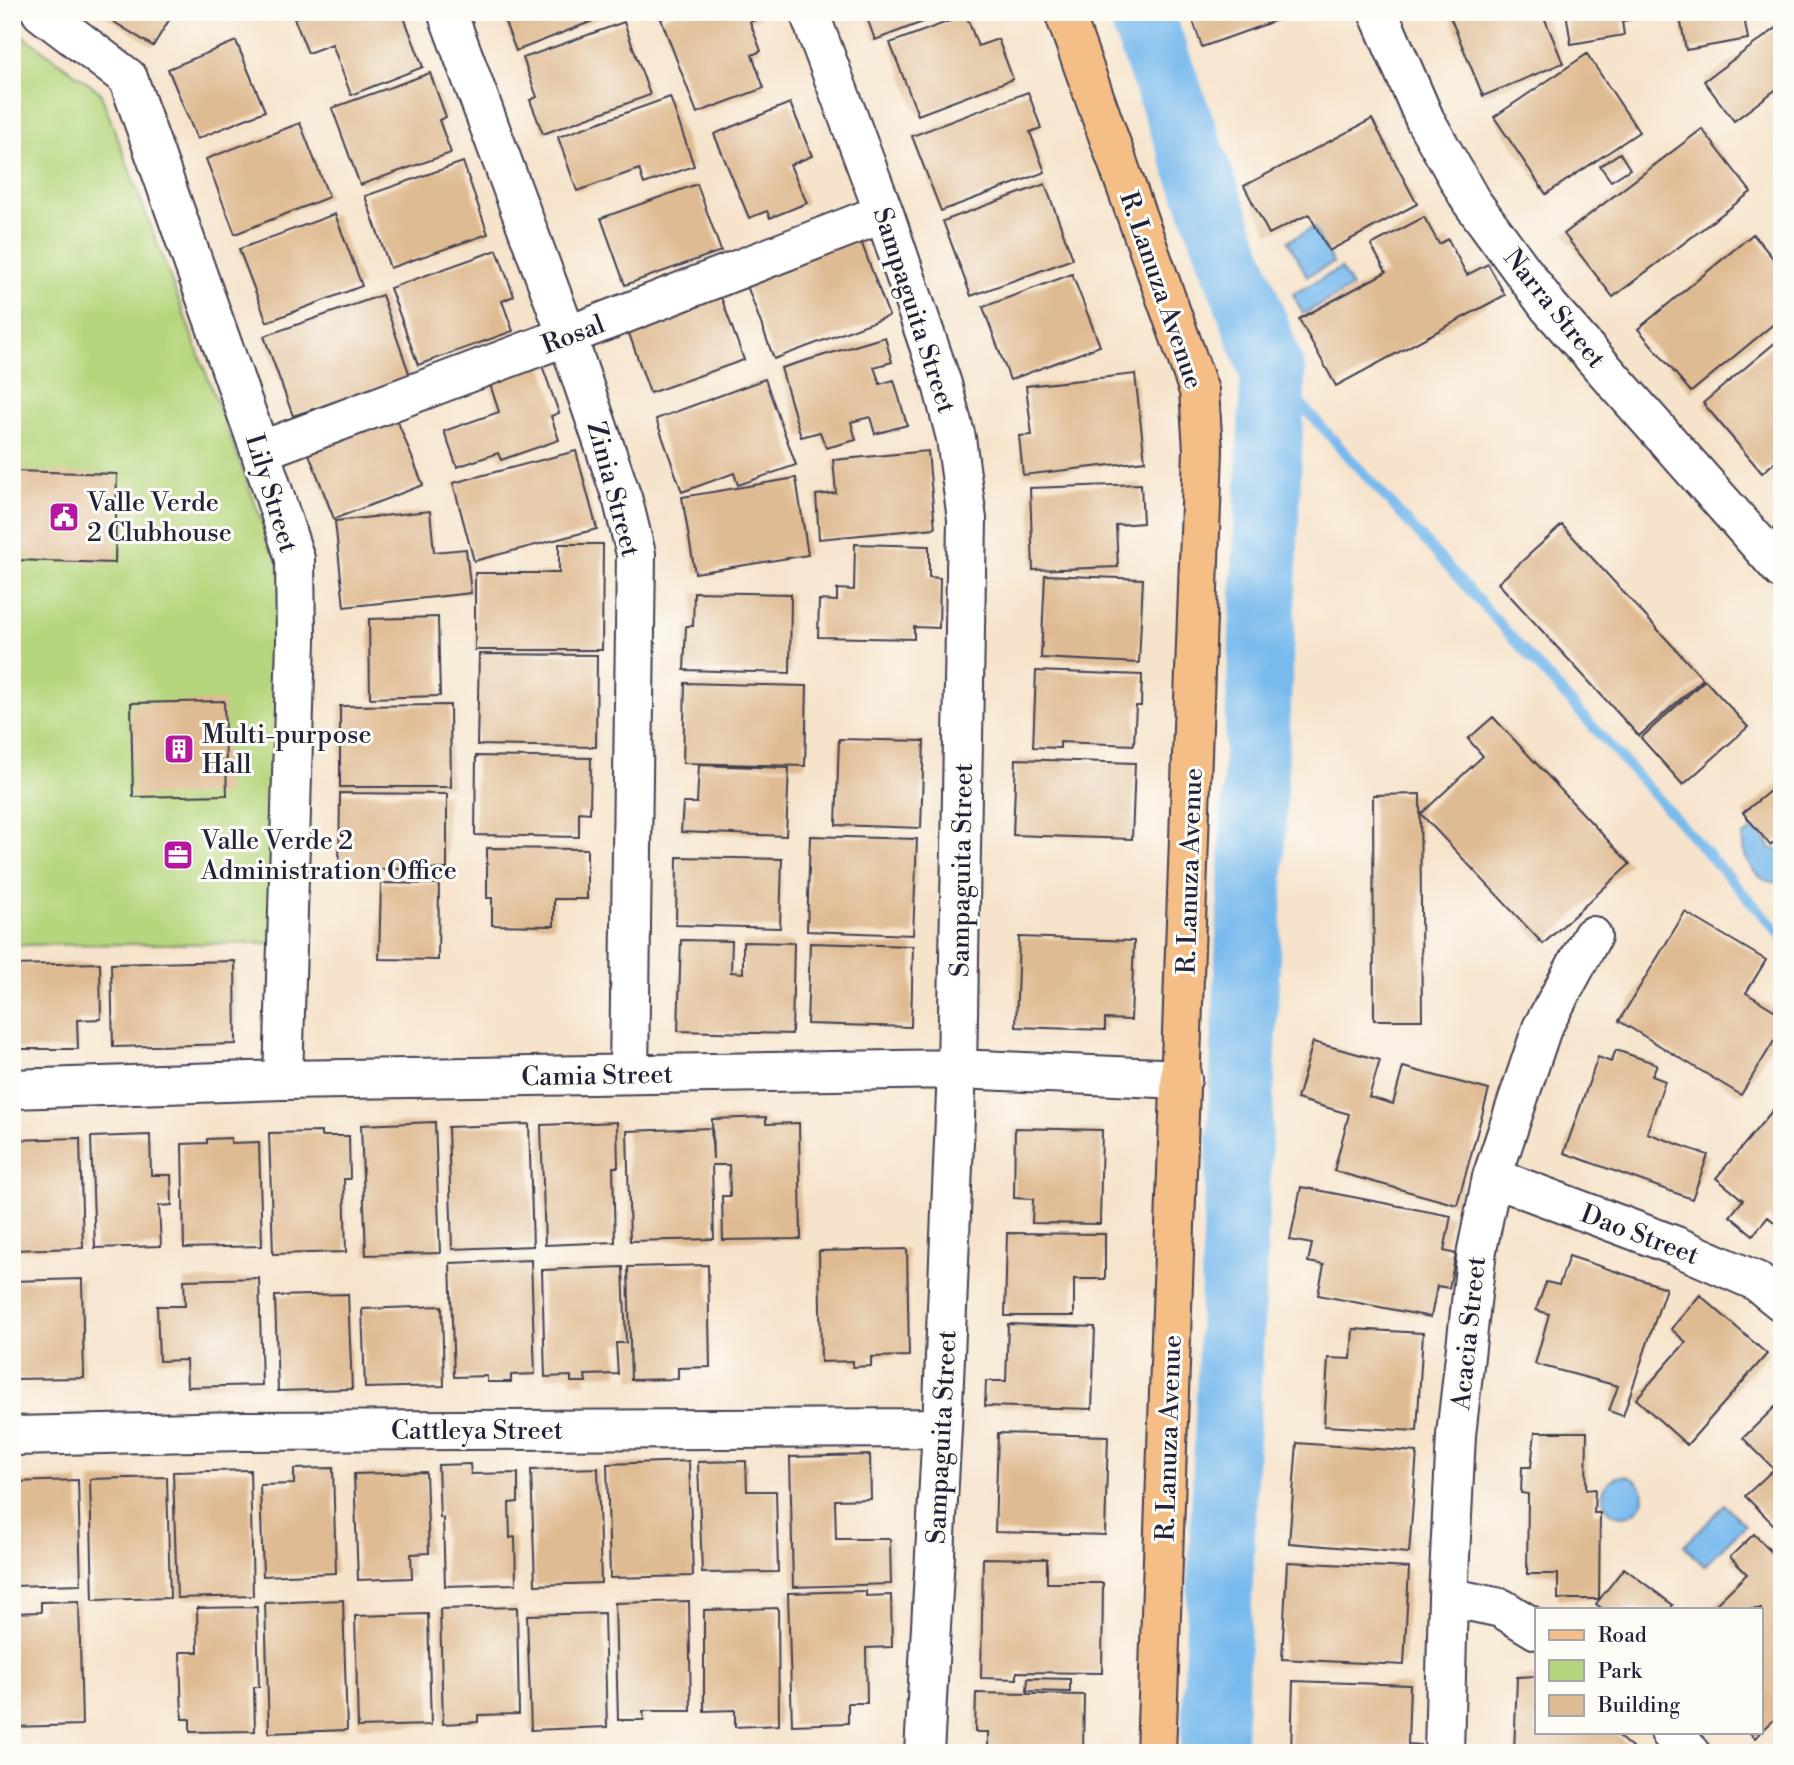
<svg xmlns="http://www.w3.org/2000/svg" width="1794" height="1765" font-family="'Libre Bodoni',serif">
<rect width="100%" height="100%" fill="#fdfcf7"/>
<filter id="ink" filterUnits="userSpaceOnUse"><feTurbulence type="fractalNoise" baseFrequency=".0143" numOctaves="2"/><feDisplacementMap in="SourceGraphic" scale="14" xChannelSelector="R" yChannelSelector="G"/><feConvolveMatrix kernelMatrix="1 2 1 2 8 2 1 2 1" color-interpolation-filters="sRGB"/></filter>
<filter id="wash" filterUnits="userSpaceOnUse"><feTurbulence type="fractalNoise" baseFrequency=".00686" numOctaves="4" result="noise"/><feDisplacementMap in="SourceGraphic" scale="28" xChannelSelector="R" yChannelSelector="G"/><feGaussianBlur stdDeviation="1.57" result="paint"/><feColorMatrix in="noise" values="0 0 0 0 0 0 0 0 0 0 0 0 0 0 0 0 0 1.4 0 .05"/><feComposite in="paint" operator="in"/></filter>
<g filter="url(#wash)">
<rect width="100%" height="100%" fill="#f6e3cb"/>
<path fill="#b6d67d" stroke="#6c7c5c" stroke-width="2" d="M12,28L100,92L287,588L274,943L12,945Z"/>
<path fill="#78baed" stroke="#4d6e94" stroke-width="2" d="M1314,227L1333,263L1307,276L1288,241Z
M1341,268L1352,287L1303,314L1293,294Z
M1754,830H1761L1770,848L1782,851V882C1757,886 1740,858 1743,836Z
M1603 1496a20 20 0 1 1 40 0a20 20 0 1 1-40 0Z
M1725,1505L1745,1525L1704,1566L1684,1545Z"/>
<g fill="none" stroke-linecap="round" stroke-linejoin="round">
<path stroke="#78baed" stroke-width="10" d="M1273,373L1782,936"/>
<path stroke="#78baed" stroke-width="65" d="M1140,12L1273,373L1213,1753"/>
</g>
<g id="blocks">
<path fill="#dfbb93" d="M98,12H174L153,46Z
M309,12H402L423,67L351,95L332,44L308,53L294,18Z
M501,12H616L516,51Z
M677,12H757L760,18L750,22L761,51L752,55L764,88L697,113L661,19Z
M865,12H947V13L875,40Z
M1190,12H1297V13L1202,47Z
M1448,12H1542L1563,63L1483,96Z
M1566,12H1668V14L1622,21L1624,35L1571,44Z
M1679,12H1743L1748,39L1686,50Z
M966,15L978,46L998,39L1013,79L918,115L890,43Z
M624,22L650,95L543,134L530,100L537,97L523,58Z
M1782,24V85L1734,121L1704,81Z
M236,41L265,111L197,139L168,69Z
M1587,54L1639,132L1546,194L1494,117Z
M430,73L446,117L439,120L451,153L360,185L332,108Z
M1028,92L1041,128L1030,132L1045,172L941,211L912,136Z
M670,97L694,166L644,184L639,169L577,191L558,137Z
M790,103L812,156L790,165L807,203L770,218L767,211L749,218L714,134Z
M1372,119L1417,204L1329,251L1309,214L1269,234L1244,186Z
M300,123L329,197L235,234L206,159Z
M1702,129L1751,192L1613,297L1564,234Z
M1620,153L1630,169L1611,181L1600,166Z
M463,162L488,234L390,268L365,196Z
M697,184L721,251L625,285L601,218Z
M1045,184L1073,259L971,296L943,221Z
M335,214L362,286L267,322L239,249Z
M1424,217L1439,244L1448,239L1467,275L1488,264L1505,295L1336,386L1299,319L1386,272L1371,245Z
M1753,234L1782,269V317L1691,392L1638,329Z
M859,236L889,316L774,359L745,280Z
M497,250L514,296L502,301L513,331L418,365L390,288Z
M1072,274L1100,346L1010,380L983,307Z
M718,289L744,360L650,393L625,322Z
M382,295L410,376L293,416L264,336Z
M885,337L892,362L874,367L880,384L894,380L907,425L875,434L870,417L851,422L856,440L826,448L820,432L801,437L781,368Z
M1782,337V456L1762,473L1703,403Z
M539,357L559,413L551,416L559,440L501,460L498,453L457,467L444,431L499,412L487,375Z
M1135,374L1145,461L1023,475L1019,436L1032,435L1026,386Z
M765,379L796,465L738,485L734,473L682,492L656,419Z
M394,412L423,485L334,519L306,446Z
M576,451L597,529L474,561L453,483Z
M928,451L935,528L819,539L816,495L836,493L833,460Z
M12,471L117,474L115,563L12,560Z
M796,478L808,555L695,573L682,497Z
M1141,484L1143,523L1116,525L1118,567L1033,570L1030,488Z
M430,511L434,552L466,549L471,593L344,607L335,521Z
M1562,525L1703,679L1639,736L1498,583Z
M559,544H603L602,650H475V573H559Z
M855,544L929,546V577L940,578L939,628L914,627V639L818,637L819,600L837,601V589L854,590Z
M1045,575L1143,579L1139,663L1041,658Z
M694,592L791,594L790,673L684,670L686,626H693Z
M438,617L440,696L370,698L369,619Z
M479,654L597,655L596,747L477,745Z
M1036,671L1142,675L1141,706H1136L1134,745L1060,742V748L1033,747Z
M1705,680L1748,727L1683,785L1641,738Z
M685,683L807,686L805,766L683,763Z
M224,701L227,795L133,797L131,703Z
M450,705L451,787H340V706Z
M1493,717L1630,864L1543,944L1421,814L1483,756L1468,739Z
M839,739L924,741L921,828L836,825Z
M476,756L591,758L590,813L579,812V837L475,835Z
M1016,759L1135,763L1132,839L1013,835Z
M699,765L789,768L786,836L681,832L683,803H697Z
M1782,781V836L1770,845L1743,813Z
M340,793L447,794V869H339Z
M1420,794L1422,1020H1374L1373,795Z
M810,836L917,839L913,935L807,931Z
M487,848L587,849V899H554V926L492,925V898H487Z
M677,857L782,859L780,928L676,925Z
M381,883L439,884L438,960L379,959Z
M1685,912L1766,960L1746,993L1782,1015V1028L1741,1095L1619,1021Z
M1019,937L1134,941L1131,1020L1105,1019V1030L1016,1027Z
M681,940L732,941L731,972L743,973V942L794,943L792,1034L678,1031Z
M810,943L913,946L911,1027L807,1024Z
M235,961L236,1044L113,1047L111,964Z
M100,963L101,1019L77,1020L78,1049H12V965Z
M1313,1042L1380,1060L1369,1097L1393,1104L1403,1067L1489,1090L1457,1205L1334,1171L1349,1114L1297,1099Z
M1616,1050L1657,1064L1652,1076L1665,1081L1647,1133L1708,1155L1692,1199L1564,1153L1598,1057L1611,1062Z
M1782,1099V1229L1768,1217L1753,1235L1730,1216L1743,1200L1716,1178Z
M766,1117V1124L799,1123L801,1239L723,1240L722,1196H730L729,1165H712L714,1239L630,1241L627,1131L711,1128L713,1159L712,1119Z
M435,1122L440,1253L366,1255L361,1125Z
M617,1122L618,1167H613L615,1242L545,1245L541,1125Z
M529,1124L533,1246L452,1249L448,1127Z
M1015,1128L1102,1130L1100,1224L1032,1223L1033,1199L1014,1198Z
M321,1132V1136H349L350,1179H344L346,1252L273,1254L269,1133Z
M150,1135L151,1175H171L172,1205L159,1206L161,1246L95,1248L91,1137Z
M80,1138L83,1248L12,1250V1140Z
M231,1138V1143L259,1142L262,1246L184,1248L182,1144L207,1143V1139Z
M1301,1187L1451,1216L1444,1251L1456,1254L1449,1288L1437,1286L1431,1317L1318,1295L1324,1265L1308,1262L1312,1244L1290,1240Z
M1007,1233L1105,1234V1279H1074V1316H1005Z
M907,1249L909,1356L871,1357V1366L853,1367V1361L821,1362L819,1251Z
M1569,1256L1666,1288L1623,1416L1609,1411L1618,1386L1535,1364L1549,1314L1536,1310L1546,1282L1559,1285Z
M531,1260L535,1374L511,1375V1382H487V1376L454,1377L450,1263Z
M708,1265L710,1367L678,1368V1379L631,1380L628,1267Z
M623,1267L626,1343H616L618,1374L585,1375L586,1382H571V1376L545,1377L542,1270Z
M259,1278L262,1385L187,1387L186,1360L159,1361L157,1306H185L184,1280Z
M82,1279L84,1378L12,1379V1281Z
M348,1294L352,1389L278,1391L275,1296Z
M1700,1295L1767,1354L1687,1445L1636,1399L1686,1342L1671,1329Z
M442,1306L444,1386L365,1388L362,1309Z
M1008,1324L1095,1327L1092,1409L985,1406L986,1381H1006Z
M1353,1329L1423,1333L1417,1431L1324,1426L1328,1358L1351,1359Z
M1782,1400V1533L1745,1496L1774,1469L1743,1438Z
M1535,1432H1587L1586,1490L1595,1489L1594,1513H1600L1599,1599H1558V1574H1527L1528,1494L1521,1493L1522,1467H1531Z
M998,1433L1108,1436L1105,1535L995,1532Z
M1297,1443L1417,1452L1409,1553L1289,1543Z
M870,1455L871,1499L835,1500L836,1539H890L891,1584L793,1587L790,1457Z
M689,1461L693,1576L610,1578L607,1464Z
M746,1461L747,1491H776L778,1572L702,1573L698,1462Z
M470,1464L471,1474L518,1473V1502L509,1503L510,1538L515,1537L516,1584L445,1586L443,1518H440L438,1465Z
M333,1468L336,1573L263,1576L260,1485L294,1484V1469Z
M598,1468L601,1583L535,1585L531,1470Z
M250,1470L253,1596L177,1598L173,1472Z
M426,1472L429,1553L411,1554L412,1578L358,1580L354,1474Z
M167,1477L170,1598L93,1600L90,1479Z
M78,1480L81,1584L12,1586V1482Z
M1754,1534L1782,1563V1712L1755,1738L1749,1732H1761V1609H1711L1747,1574L1730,1557Z
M983,1558L1047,1559V1583H1103L1102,1673L1017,1672V1679L981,1678Z
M1287,1562L1409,1568L1404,1665L1282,1659Z
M1624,1568L1673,1605L1670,1609H1603L1596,1604Z
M866,1591V1596L891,1595L892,1647L866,1648L867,1703H848V1723L792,1725L788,1593Z
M343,1600L347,1730L269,1733L265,1603Z
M79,1601L82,1725L12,1727V1613L41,1612V1602Z
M689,1601L691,1711H643L644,1720H618L615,1603Z
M257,1607L259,1687H254L255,1731L190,1732V1719H182L180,1652H198L197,1608Z
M517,1607L519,1714L478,1715V1722L443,1724L440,1609Z
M778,1608L779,1725L735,1727V1710L704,1711V1610Z
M604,1613L607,1727L531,1730L527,1615Z
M428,1614L431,1725L358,1727L355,1616Z
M1537,1676V1732H1613L1632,1748L1629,1753H1514L1517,1677Z
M1028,1678L1070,1679V1692L1027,1691Z
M1293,1681L1410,1685L1408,1744L1420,1745V1753H1291Z
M976,1693L1084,1695L1083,1753H988V1732H975Z
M1782,1736V1753H1764Z"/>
</g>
</g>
<g filter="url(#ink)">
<use href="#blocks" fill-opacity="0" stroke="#423f51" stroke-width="2"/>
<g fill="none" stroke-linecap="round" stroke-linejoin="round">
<g stroke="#423f51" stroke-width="42">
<path id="minor" d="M41,12L128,78L260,451L295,559L296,640L283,1080
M447,12L567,336L623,501L636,554L629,1074
M809,12L884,213L942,384L956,438L967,519L957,1069L942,1428L924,1753
M1378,12L1425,120L1471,201L1549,307L1782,570
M260,451L567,336L884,213
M12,1089L283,1080L957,1069L1182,1079
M1492,1177L1676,1246L1756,1281L1782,1302
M12,1436L242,1431L942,1428
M1448,1597L1501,1608L1537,1630
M1670,1732L1691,1753
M1444,1753L1448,1597L1456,1435L1477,1250L1492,1177L1542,1028L1592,936"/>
</g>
<g stroke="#423f51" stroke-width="42">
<path id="major" d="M1064,12L1199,391L1203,450L1156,1753"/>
</g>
<use href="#minor" stroke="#fff" stroke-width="38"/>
<use href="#major" stroke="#f6be87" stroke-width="38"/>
</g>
</g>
<defs>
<g id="civic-square" transform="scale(1.575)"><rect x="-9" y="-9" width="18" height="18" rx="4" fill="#b5179e" stroke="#fdfcf7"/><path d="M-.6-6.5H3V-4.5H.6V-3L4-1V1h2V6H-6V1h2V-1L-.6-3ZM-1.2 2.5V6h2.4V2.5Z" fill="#fff"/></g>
<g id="building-square" transform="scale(1.575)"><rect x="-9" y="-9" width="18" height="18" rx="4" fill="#b5179e" stroke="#fdfcf7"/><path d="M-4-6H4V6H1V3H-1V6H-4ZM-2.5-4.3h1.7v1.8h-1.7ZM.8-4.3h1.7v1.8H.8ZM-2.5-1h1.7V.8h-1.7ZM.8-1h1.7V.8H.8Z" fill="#fff"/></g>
<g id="office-square" transform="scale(1.575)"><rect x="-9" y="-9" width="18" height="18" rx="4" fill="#b5179e" stroke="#fdfcf7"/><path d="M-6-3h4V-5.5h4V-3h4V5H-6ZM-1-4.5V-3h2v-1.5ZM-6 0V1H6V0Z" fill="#fff"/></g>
</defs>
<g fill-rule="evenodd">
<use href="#civic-square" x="64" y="517"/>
<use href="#building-square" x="179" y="749"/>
<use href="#office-square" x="178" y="855"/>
</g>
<g text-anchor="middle" stroke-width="6" stroke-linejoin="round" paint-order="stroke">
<g font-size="26" fill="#22223b" stroke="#fdfcf7">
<text transform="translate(1162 290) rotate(71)" y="9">R. Lanuza Avenue</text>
<text transform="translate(1555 308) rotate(51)" y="9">Narra Street</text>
<text transform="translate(915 310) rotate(72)" y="9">Sampaguita Street</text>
<text transform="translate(573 334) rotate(-21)" y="9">Rosal</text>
<text transform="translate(614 489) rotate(75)" y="9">Zinia Street</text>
<text transform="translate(272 493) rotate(73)" y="9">Lily Street</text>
<text transform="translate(961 870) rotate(-89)" y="9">Sampaguita Street</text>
<text transform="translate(1189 871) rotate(-88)" y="9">R. Lanuza Avenue</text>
<text transform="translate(597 1075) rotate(-1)" y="9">Camia Street</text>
<text transform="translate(1640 1234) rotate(21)" y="9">Dao Street</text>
<text transform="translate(1468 1333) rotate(-84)" y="9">Acacia Street</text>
<text x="477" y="1439">Cattleya Street</text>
<text transform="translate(941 1437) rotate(-87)" y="9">Sampaguita Street</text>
<text transform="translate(1168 1438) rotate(-88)" y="9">R. Lanuza Avenue</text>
</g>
<g font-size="26" fill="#22223b" stroke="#fdfcf7" text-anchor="start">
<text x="87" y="511">Valle Verde<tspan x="87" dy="30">2 Clubhouse</tspan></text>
<text x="202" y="743">Multi-purpose<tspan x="202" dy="30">Hall</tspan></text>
<text x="201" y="849">Valle Verde 2<tspan x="201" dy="30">Administration Office</tspan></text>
</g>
</g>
<rect width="1794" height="1765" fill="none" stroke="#fdfcf7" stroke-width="42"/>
<rect x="1535" y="1608" width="228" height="126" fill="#fdfcf7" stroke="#a5a5ac" stroke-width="2"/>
<rect x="1549" y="1630" width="35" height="10" fill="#f6be87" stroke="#a5a5ac" stroke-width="2"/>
<text x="1598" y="1642" font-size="21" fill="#22223b">Road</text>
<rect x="1549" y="1660" width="35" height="21" fill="#b6d67d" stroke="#a5a5ac" stroke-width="2"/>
<text x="1598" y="1678" font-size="21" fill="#22223b">Park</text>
<rect x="1549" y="1695" width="35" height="21" fill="#dfbb93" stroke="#a5a5ac" stroke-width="2"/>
<text x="1598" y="1712" font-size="21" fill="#22223b">Building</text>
</svg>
